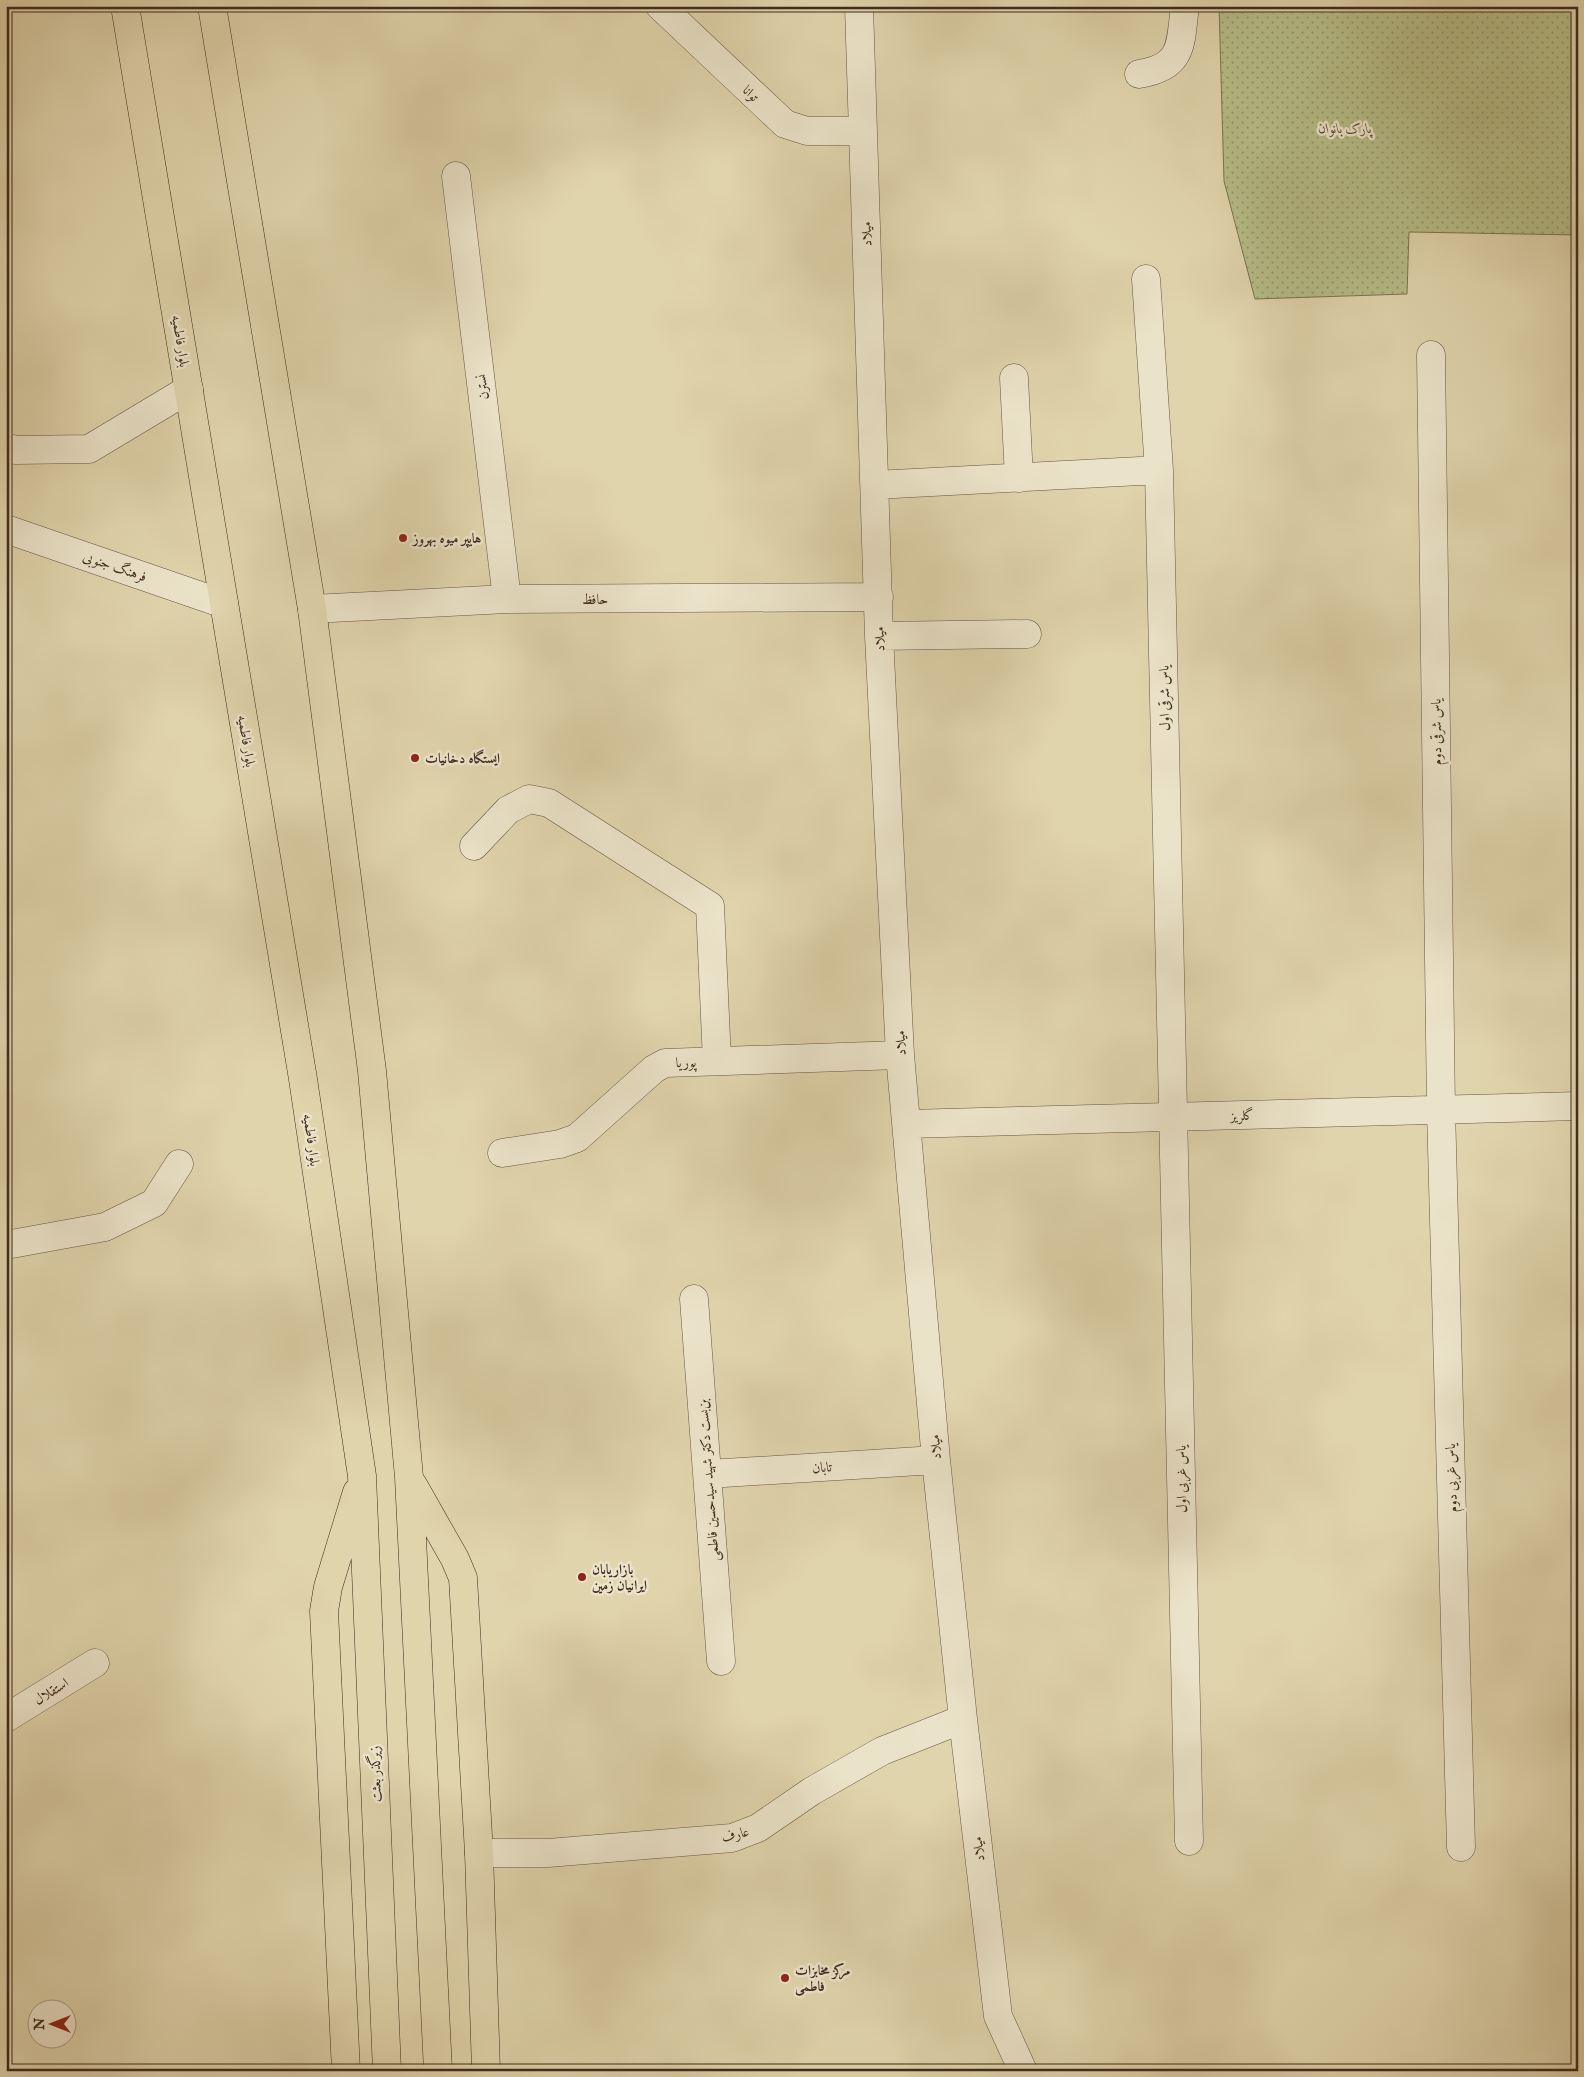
<svg xmlns="http://www.w3.org/2000/svg" width="1584" height="2077" font-family="'IM FELL English',Amiri,serif">
<defs>
<pattern id="green-dots" width="8" height="8" patternUnits="userSpaceOnUse" patternTransform="scale(1.25)"><rect width="8" height="8" fill="#b6bc87"/><path d="M2 2h.1M6 6h.1" fill="none" stroke="#95996e" stroke-width="1.8" stroke-linecap="round"/></pattern>
</defs>
<rect width="100%" height="100%" fill="#e0d4ac"/>
<filter id="stains"><feTurbulence type="fractalNoise" baseFrequency=".004" numOctaves="4"/><feColorMatrix values="0 0 0 0 .2 0 0 0 0 .09 0 0 0 0 .02 0 0 0 .5 -.17"/></filter>
<radialGradient id="worn" r=".72"><stop offset=".6" stop-color="#630" stop-opacity="0"/><stop offset="1" stop-color="#630" stop-opacity=".3"/></radialGradient>
<path fill="url(#green-dots)" stroke="#7a7453" d="M1219,6H1578V235L1409,232L1407,294L1255,299L1224,181Z"/>
<g fill="none" stroke-linecap="round" stroke-linejoin="round">
<g stroke="#675542" stroke-width="29">
<path id="minor" d="M660,6L785,124L807,131H863
M859,6L879,636L900,1055L936,1460L963,1719L998,2016L1023,2071
M1139,74C1184,67 1180,44 1185,6
M456,176L507,599
M1146,279L1159,470L1189,1841
M1431,355L1441,1110L1461,1847
M1014,378L1019,478
M875,485L1159,470
M312,609L507,599L879,597
M879,636L1027,634
M474,846L508,810L529,799L549,803L710,906L717,1061
M907,1124L1578,1106
M502,1153L560,1144L577,1138L654,1069L665,1063L900,1055
M6,1245L105,1227L154,1203L179,1164
M694,1299L721,1661
M708,1474L936,1460
M6,1718L95,1663
M479,1853H548L732,1838L758,1828L812,1791L882,1751L963,1719"/>
</g>
<g stroke="#675542" stroke-width="29">
<path id="tertiary" d="M6,447L15,450L89,449L189,389
M6,529L224,604"/>
</g>
<g stroke="#3f2b1f" stroke-width="29">
<path id="trunk" d="M125,6L303,1079L362,1476L387,2071
M212,6L312,609L372,1071L409,1477L438,2071
M413,1485L455,1559L463,1578L479,1853L486,2071
M346,2071L324,1611L328,1587L357,1492"/>
</g>
<use href="#minor" stroke="#ebe3c9" stroke-width="28"/>
<use href="#tertiary" stroke="#ebe3c9" stroke-width="28"/>
<use href="#trunk" stroke="#e0d4ac" stroke-width="28"/>
</g>
<g fill="#8f2418" stroke="#ebe3c9" stroke-width="2">
<circle cx="403" cy="538" r="5"/>
<circle cx="415" cy="758" r="5"/>
<circle cx="582" cy="1577" r="5"/>
<circle cx="785" cy="1978" r="5"/>
</g>
<g text-anchor="middle" stroke-width="5" stroke-linejoin="round" paint-order="stroke">
<g font-size="14" fill="#3f2b1f" stroke="#ebe3c9">
<text transform="translate(751 93) rotate(44)" y="5">توانا</text>
<text transform="translate(866 234) rotate(-92)" y="5">میلاد</text>
<text transform="translate(181 341) rotate(81)" y="5">بلوار فاطمیه</text>
<text transform="translate(482 387) rotate(-97)" y="5">نسترن</text>
<text transform="translate(115 566) rotate(19)" y="5">فرهنگ جنوبی</text>
<text x="595" y="604">حافظ</text>
<text transform="translate(879 639) rotate(-92)" y="5">میلاد</text>
<text transform="translate(1164 698) rotate(-91)" y="5">یاس شرقی اول</text>
<text transform="translate(1436 732) rotate(-91)" y="5">یاس شرقی دوم</text>
<text transform="translate(247 741) rotate(81)" y="5">بلوار فاطمیه</text>
<text transform="translate(900 1043) rotate(-93)" y="5">میلاد</text>
<text transform="translate(686 1062) rotate(-2)" y="5">پوریا</text>
<text transform="translate(1242 1115) rotate(-2)" y="5">گلریز</text>
<text transform="translate(312 1140) rotate(82)" y="5">بلوار فاطمیه</text>
<text transform="translate(935 1447) rotate(-95)" y="5">میلاد</text>
<text transform="translate(822 1467) rotate(-4)" y="5">تابان</text>
<text transform="translate(1451 1478) rotate(-92)" y="5">یاس غربی دوم</text>
<text transform="translate(1181 1479) rotate(-91)" y="5">یاس غربی اول</text>
<text transform="translate(708 1480) rotate(-94)" y="5">بن‌بست دکتر شهید سیدحسین فاطمی</text>
<text transform="translate(51 1691) rotate(-32)" y="5">استقلال</text>
<text transform="translate(375 1774) rotate(-92)" y="5">زیرگذر بعثت</text>
<text transform="translate(735 1834) rotate(-14)" y="5">عارف</text>
<text transform="translate(978 1849) rotate(-97)" y="5">میلاد</text>
</g>
<g font-size="14" font-style="italic" fill="#574834" stroke="#ebe3c9">
<text x="1345" y="133">پارک بانوان</text>
</g>
<g font-size="14" font-weight="bold" fill="#3f2b1f" stroke="#ebe3c9" text-anchor="start">
<text x="413" y="543">هایپر میوه بهروز</text>
<text x="425" y="763">ایستگاه دخانیات</text>
<text x="592" y="1574">بازاریابان<tspan x="592" dy="16">ایرانیان زمین</tspan></text>
<text x="795" y="1975">مرکز مخابزات<tspan x="795" dy="16">فاطمی</tspan></text>
</g>
</g>
<rect width="1584" height="2077" fill="none" stroke="#e0d4ac" stroke-width="25"/>
<rect x="8" y="8" width="1569" height="2062" fill="none" stroke="#3f2b1f" stroke-width="2.5"/>
<rect x="12" y="12" width="1559" height="2052" fill="none" stroke="#3f2b1f"/>
<g transform="translate(52 2024) rotate(270)"><circle r="24" fill="#ebe3c9" stroke="#a69985"/>
<path d="M0-4L9 19L0 12L-9 19Z" fill="#8f2418"/>
<text y="-8" font-size="14" font-weight="bold" text-anchor="middle" fill="#3f2b1f">N</text>
</g>
<rect width="100%" height="100%" filter="url(#stains)"/>
<rect width="100%" height="100%" fill="url(#worn)"/>
</svg>
